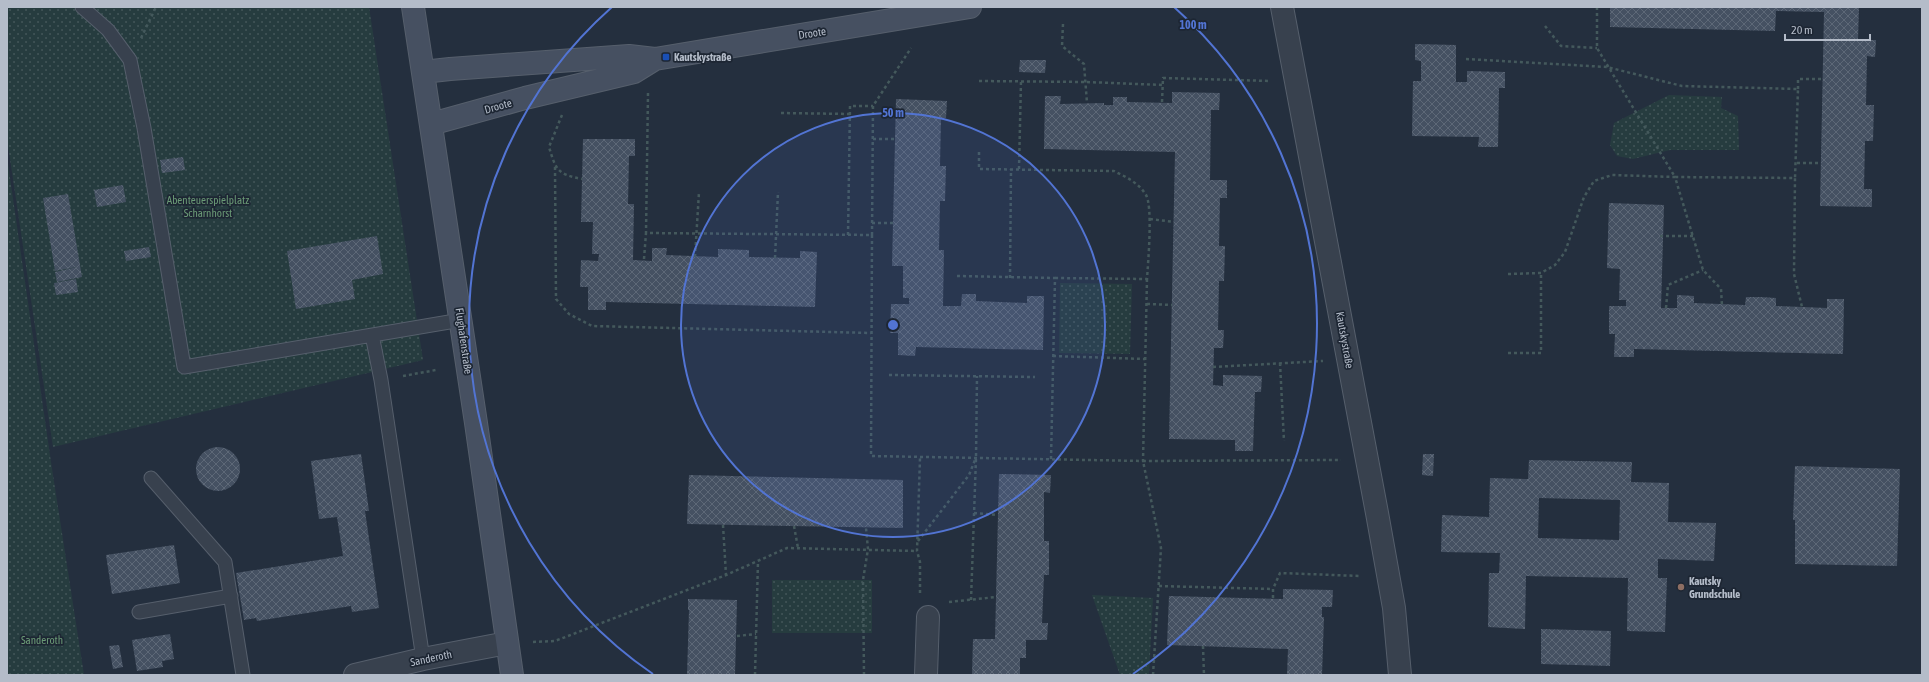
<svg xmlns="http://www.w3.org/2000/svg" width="1929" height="682" font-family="'Asap Condensed',sans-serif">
<defs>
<pattern id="park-dots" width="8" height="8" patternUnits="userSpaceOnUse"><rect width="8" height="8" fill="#263c3f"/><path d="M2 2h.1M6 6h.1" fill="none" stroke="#435659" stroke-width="1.8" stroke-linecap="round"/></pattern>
<pattern id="building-cross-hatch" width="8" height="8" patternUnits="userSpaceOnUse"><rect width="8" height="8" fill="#455162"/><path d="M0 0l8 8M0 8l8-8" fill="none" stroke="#5d6877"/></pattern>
</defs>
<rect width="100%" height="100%" fill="#242f3e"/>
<path fill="url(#park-dots)" d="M7,7H369L423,360L53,447L7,139Z
M1669,95L1722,97L1721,108L1738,116L1739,150H1670L1633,159L1617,156L1610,145L1614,123Z
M7,157L51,462L84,675H7Z
M1060,283L1132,284L1130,354L1059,353Z
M772,580H872V633H772Z
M1092,595L1153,598L1149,675H1120Z"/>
<path fill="url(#building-cross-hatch)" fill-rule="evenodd" d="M1610,7H1859L1858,40H1876L1875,57L1867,56L1866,105H1874L1873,141H1865L1864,189H1872V207L1820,206L1824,12L1776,11L1775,31L1610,27Z
M1415,44L1456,45V82H1467V71L1505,72V88H1499L1498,147H1478L1479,137L1412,136L1413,81H1421V61L1415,60Z
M1020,60H1046L1045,73L1019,72Z
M1172,92L1220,93L1219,110H1211L1210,180H1227V198H1220L1219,246H1225L1224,281H1219L1218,330H1224L1223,348H1214L1213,385L1223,386V375L1262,376L1261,392H1255L1253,451H1235V440L1169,439L1175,152L1044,149L1045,96H1061L1060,104L1104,103V105H1113V97H1127V102L1172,103Z
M896,99L947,101L946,118H941L940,166H946L945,201H940L939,250H944L943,306H961L962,294H976V301L1027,303V296H1044L1043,350L916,347L915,356L898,355V333H890L891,304H909V298H903V266H892Z
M583,139H635V156H629L628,204H634L633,260L652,261V248H667L666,255L718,257V249L749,250V257L800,258V251L817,252L815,307L606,302V310H588V287H580L581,260L598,261L599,254H592L593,222H581Z
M183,157L185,170L162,173L160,160Z
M123,185L126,202L97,207L94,190Z
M68,194L82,277L57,282L55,272L77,267L55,271L43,198Z
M1609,203L1664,205L1661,308H1677V295L1694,296V303L1745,305L1746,297H1761L1776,298V306L1827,308V299H1844L1843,354L1634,349V357H1614L1615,334H1609V306H1626V300H1619L1620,269L1607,268Z
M377,236L383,274L352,280L355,299L296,309L287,251Z
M149,247L151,257L126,261L124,251Z
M76,279L78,292L56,295L54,283Z
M196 469a22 22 0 1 1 44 0a22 22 0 1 1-44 0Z
M361,454L369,511H365L379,608L352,612L351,606L257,621L256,618L244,620L236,573L343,556L337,517L319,519L311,461Z
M1423,454H1434L1433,476L1422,475Z
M1529,460L1632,462L1631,482L1669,483L1668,522L1716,523L1714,561L1658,559V578H1667L1665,632L1627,631L1628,578L1526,576L1525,629L1488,627L1489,573H1499L1500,553L1441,552L1442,515L1489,517L1490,478L1528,479ZM1539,498L1620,500L1619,540L1538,538Z
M1795,466L1900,469L1897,566L1795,564V520H1793Z
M999,474L1051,475L1050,493L1044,492V541H1049V575H1044L1042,623H1048L1047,640H1026V658H1020V675H972L973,639H995Z
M689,475L903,480V528L687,524Z
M174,545L180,583L112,594L106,555Z
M1283,589L1333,590L1332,607H1322V617H1324L1322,675H1287L1288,649L1167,645L1169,596L1283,599Z
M688,599L737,600L735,675H687L689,610H688Z
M1541,629L1611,631L1610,666L1541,664Z
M170,634L174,659L162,661L163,667L137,671L132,640Z
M119,645L123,667L113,669L109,646Z"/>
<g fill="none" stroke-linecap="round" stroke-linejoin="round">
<g stroke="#565f6c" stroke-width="15">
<path id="lane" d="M82,7L108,30L130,60L144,128L184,367L461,320
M372,335L381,380L423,659
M151,478L225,562L243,675
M139,612L231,596"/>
</g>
<g stroke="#565f6c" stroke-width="24">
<path id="street" d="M1282,7L1377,513L1394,608L1400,675
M355,675L423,659L507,643
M926,675L928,617"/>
</g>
<g stroke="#565f6c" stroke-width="24">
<path id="secondary" d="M413,7L476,423L512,675
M423,72L450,69L629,56L655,59L970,7
M431,124L525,98L634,72L655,59"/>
</g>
<path stroke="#44595c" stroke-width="2.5" stroke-dasharray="3 3" stroke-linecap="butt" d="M1597,7V48L1675,177L1795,178L1794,274L1802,307
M1063,24L1062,46L1084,64L1087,103
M1545,26L1561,46L1597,48
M141,38L156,7
M1466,59L1607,67L1682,86L1798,89L1795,178
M979,81L1086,82L1163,85
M1798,89V79H1821
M648,93L646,233L872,235L873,106L911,48
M1162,102L1163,78L1270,81
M781,113L850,114
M562,115L549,147C556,170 557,174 582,179
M873,139H894
M979,152V169L1114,171C1126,177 1139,183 1146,195C1153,207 1148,263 1147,279L1055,278
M1797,163H1820
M555,167L556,299L569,314L592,326L871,333
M1019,169L1021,81
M1150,219L1174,222
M872,223H893
M848,235L850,106H873
M872,235L871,456L1143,461L1147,279
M1660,236H1693
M695,257L699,192
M775,258L778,192
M644,259L646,233
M1508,274L1541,273L1555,265L1565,252L1584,197L1594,181L1612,175L1675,177L1703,270L1721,289L1722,306
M957,276L1055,278L1051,459
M1010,278L1011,169
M1147,304L1172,305
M1666,308L1668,285L1703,270
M1508,353H1541V273
M1053,356L1145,359
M1280,363L1284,441
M1213,367L1323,361
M889,375L1035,377
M403,376L436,370
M974,513L998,515
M723,525L726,575
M794,526L798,548
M918,541L969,475L975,460
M1159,586L1273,589
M920,593V562L917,551L920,458
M1273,598V589L1280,573L1360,576
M971,600L976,458L977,376
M949,602L996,597
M737,636L756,634
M533,642L555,641L726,575L787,548L917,551
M1203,646L1204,675
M755,675L758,561
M864,675L863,580L868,549L866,528
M1153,675L1161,548L1143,461L1341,460"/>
<use href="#lane" stroke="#38414e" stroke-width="13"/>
<use href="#street" stroke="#38414e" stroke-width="22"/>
<use href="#secondary" stroke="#465061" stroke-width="22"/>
</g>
<circle cx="893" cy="325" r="212" fill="#5274d3" fill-opacity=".12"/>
<g fill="none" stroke="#5274d3" stroke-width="2">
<circle cx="893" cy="325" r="212"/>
<path d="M653 674A424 424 0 0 1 612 7M1174 7A424 424 0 0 1 1133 674"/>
</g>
<rect fill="#1a4fb4" stroke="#1d2633" stroke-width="1.5" x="662" y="53" width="8" height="8" rx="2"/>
<circle fill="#8d6e63" stroke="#1d2633" stroke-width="1.5" cx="1681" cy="587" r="4"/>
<g text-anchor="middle" stroke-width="3.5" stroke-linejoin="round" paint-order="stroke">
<g font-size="11" fill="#b4bcc9" stroke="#1d2633">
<text transform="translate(812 33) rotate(-9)" y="4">Droote</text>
<text transform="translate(498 106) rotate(-16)" y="4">Droote</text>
<text transform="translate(1345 340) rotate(80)" y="4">Kautskystraße</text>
<text transform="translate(464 341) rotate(82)" y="4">Flughafenstraße</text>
<text transform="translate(431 658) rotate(-12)" y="4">Sanderoth</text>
</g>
<g font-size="11" font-weight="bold" fill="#b4bcc9" stroke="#1d2633" text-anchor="start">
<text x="674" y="61">Kautskystraße</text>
<text x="1689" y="585">Kautsky<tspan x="1689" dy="13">Grundschule</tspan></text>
</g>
<g font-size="11" fill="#6b9a76" stroke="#1d2633">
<text x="208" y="204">Abenteuerspielplatz<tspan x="208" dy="13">Scharnhorst</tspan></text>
<text x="42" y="644">Sanderoth</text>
</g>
</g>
<circle cx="893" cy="325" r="6" fill="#5274d3" stroke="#1d2633" stroke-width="2"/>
<g font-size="12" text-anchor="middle" font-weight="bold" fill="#5274d3" stroke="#1d2633" stroke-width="3.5" stroke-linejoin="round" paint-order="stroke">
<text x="1193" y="29">100 m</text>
<text x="893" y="117">50 m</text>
</g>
<rect width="1929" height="682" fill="none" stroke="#b4bcc9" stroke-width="16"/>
<path d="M1785 34v6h85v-6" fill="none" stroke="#b4bcc9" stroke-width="2"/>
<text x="1791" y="34" font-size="12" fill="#b4bcc9" stroke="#1d2633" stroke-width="3" paint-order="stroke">20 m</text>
</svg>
